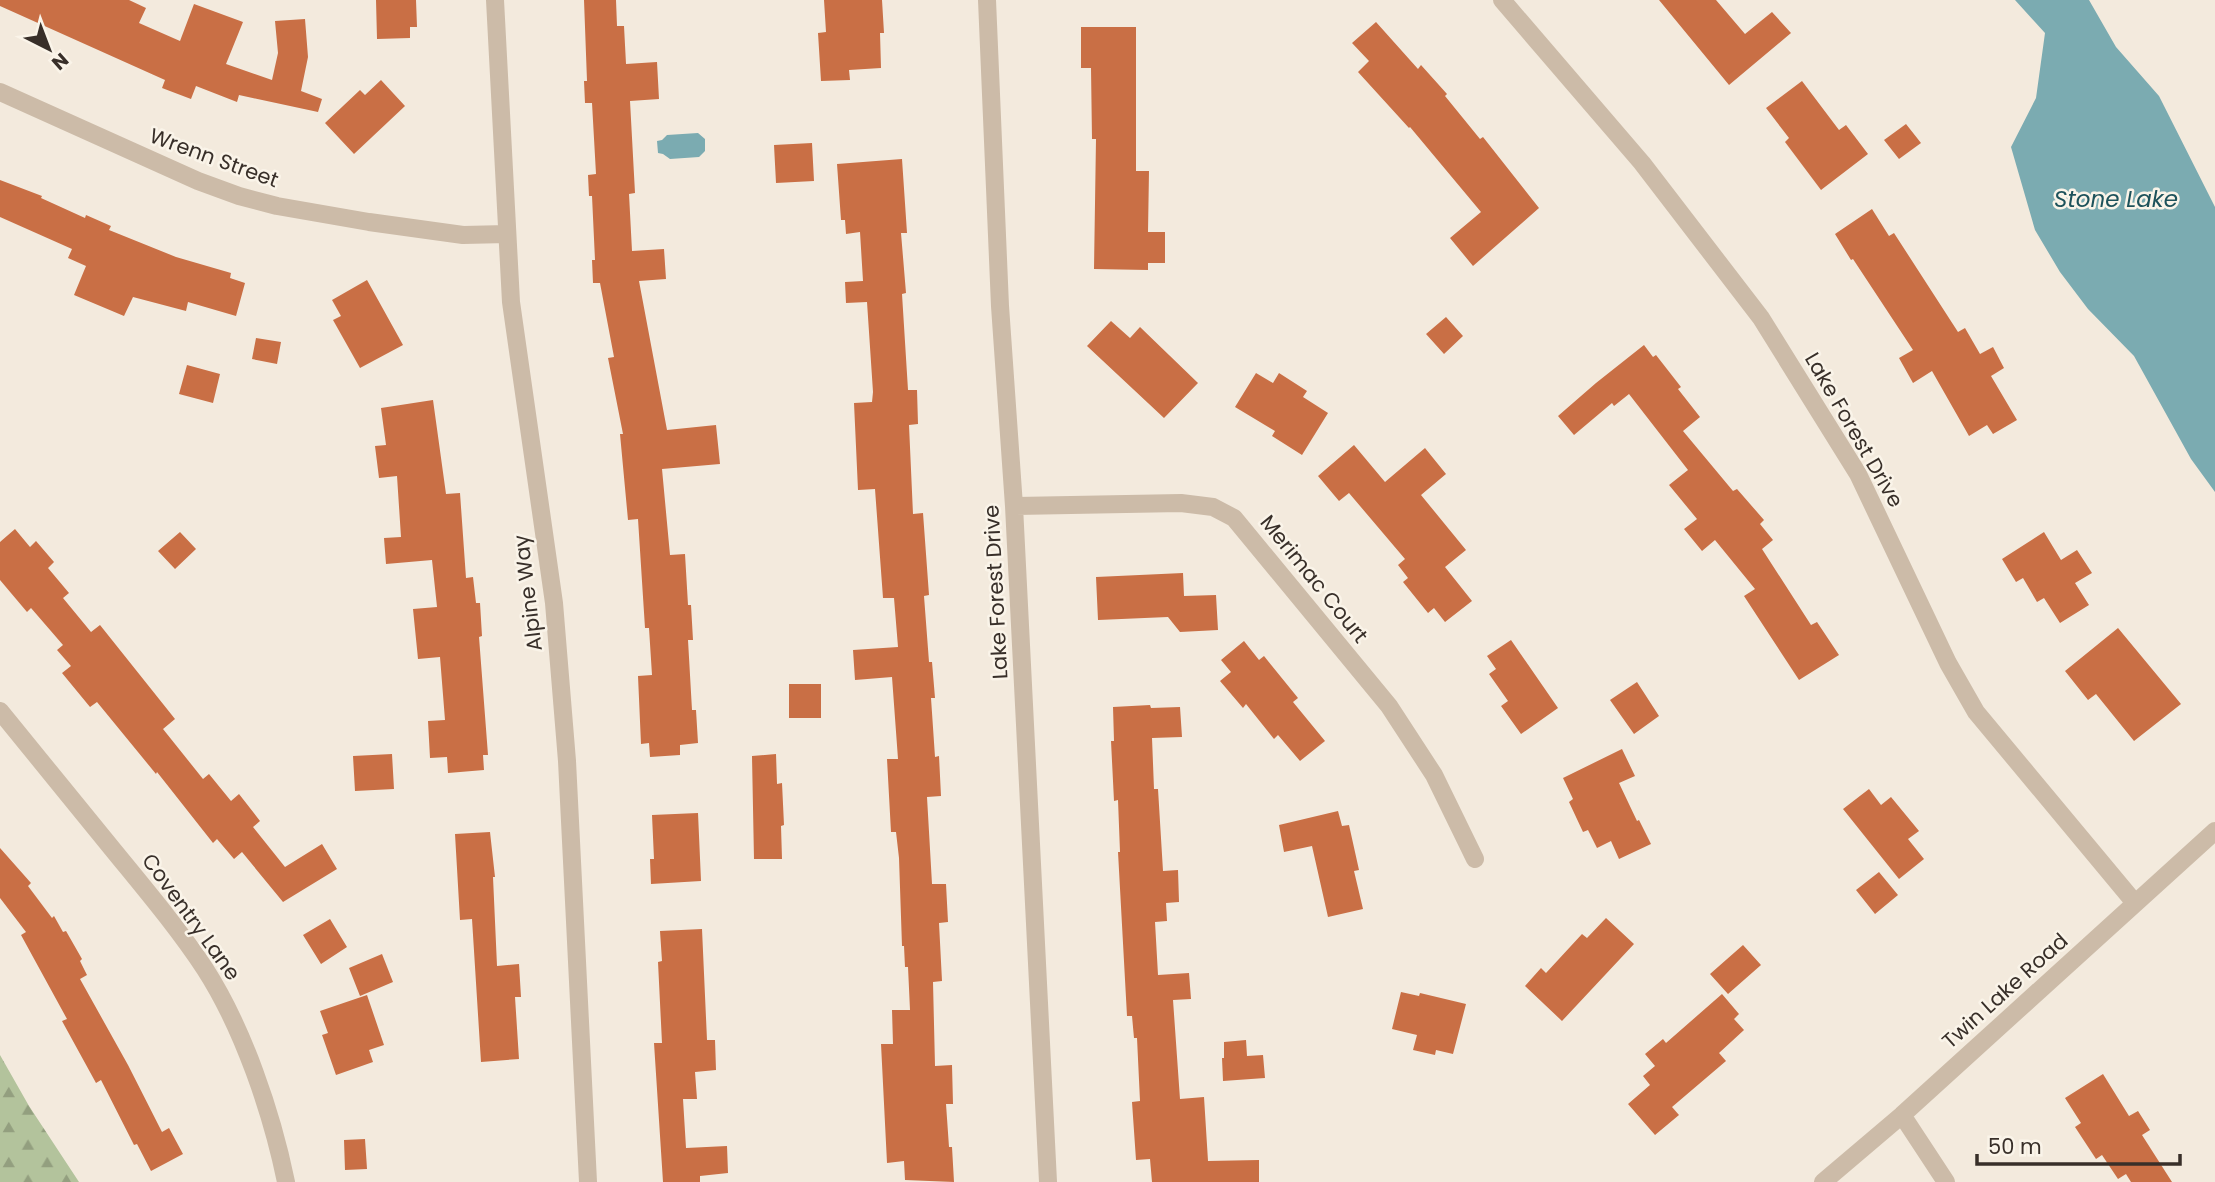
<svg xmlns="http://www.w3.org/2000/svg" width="2215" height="1182" font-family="Poppins,sans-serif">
<defs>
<pattern id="forest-firs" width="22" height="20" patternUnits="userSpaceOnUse" patternTransform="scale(1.75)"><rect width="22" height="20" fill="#b3c39c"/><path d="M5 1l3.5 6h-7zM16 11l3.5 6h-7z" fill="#939f7f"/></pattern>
</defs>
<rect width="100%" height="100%" fill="#f3eadd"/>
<path fill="url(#forest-firs)" d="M0,1055L29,1106L79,1182H0Z"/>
<path fill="#7babb1" d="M2015,0H2089L2116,47L2159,96L2215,207V492L2191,459L2134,356L2088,309L2060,272L2035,230L2011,147L2036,98L2045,33Z
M698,133L705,139V151L699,157L670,159L663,154L658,153L657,141L662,140L667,135Z"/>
<path fill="#c96f45" d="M0,0H129L146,8L139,23L180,41L194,4L243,22L226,64L272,80L278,53L275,21L305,19L308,57L301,91L322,99L318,112L239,95L237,102L196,86L191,99L162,88L165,80L0,6Z
M376,0H416L417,27H410V38L377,39Z
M584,0H616L617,26H624L626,64L657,62L659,99L630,101L635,193L629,194L632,251L664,249L666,279L639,281L667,430L716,425L720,464L662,469L670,555L685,554L688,605H691L693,640H688L692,710H696L698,743L680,745V755L650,757L649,743L641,744L638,676L652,675L649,628H645L638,519L628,520L620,434H623L608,358L614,357L600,283H593L592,260H595L592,196H589L588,175L596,174L592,103H585L584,81H587Z
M824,0H882L884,33H880L881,68L849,70L850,80L821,81L818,33L826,32Z
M1659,0H1716L1745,34L1772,12L1791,33L1729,85Z
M1376,22L1418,69L1421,65L1447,94L1445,96L1480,139L1483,137L1539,208L1473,266L1450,238L1481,212L1410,127L1409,128L1358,72L1369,61L1352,43Z
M1081,27H1136V171H1149L1148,232H1165V263H1148V270L1094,269L1096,139H1092L1091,68H1081Z
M381,80L405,106L354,154L325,123L360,90L365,95Z
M1802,81L1839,130L1846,125L1868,154L1821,190L1785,142L1789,138L1766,108Z
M1906,124L1921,143L1899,159L1884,140Z
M812,143L814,181L776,183L774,145Z
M902,159L907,233H901L906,293L902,294L908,390H917L918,424L909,425L913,514L923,513L929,595L924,596L929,662H932L935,698H931L935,757L939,756L941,796L927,797L932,884H946L948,922L939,923L942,981L933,982L935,1066L952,1065L953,1104H946L949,1147H952L954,1182L905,1180L904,1161L887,1163L881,1044H893L892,1010H910L908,967H905L904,946H902L899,858L896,832H891L887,759H898L892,677L855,680L853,650L898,647L894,598H883L875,489L858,490L854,403L872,402L873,392L867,302L846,303L845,282L863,281L860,232L846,234L845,220H841L837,164Z
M0,180L42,196L41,198L85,218L86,215L111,226L109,230L176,257L231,273L230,278L245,283L236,316L188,302L186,311L133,297L124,316L74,295L86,266L68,258L72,249L0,217Z
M1872,209L1889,236L1894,233L1958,332L1965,328L1980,354L1993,347L2004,368L1991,376L2017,420L1993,434L1987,425L1969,436L1932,371L1913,383L1899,358L1913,350L1853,259L1851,260L1835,234Z
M367,280L403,345L360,368L333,320L341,316L332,300Z
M1446,317L1463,336L1444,354L1426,334Z
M1111,321L1130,338L1140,327L1198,383L1164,418L1087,346Z
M256,338L281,342L277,364L252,359Z
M1644,345L1653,357L1656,355L1681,387L1678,389L1700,417L1683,431L1733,491L1737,489L1764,520L1760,524L1773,540L1762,549L1811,625L1817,622L1839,655L1799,680L1744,596L1755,589L1715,540L1702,551L1684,529L1697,519L1669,485L1688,470L1629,394L1614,406L1612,403L1574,435L1558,416L1596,383Z
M187,365L220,374L213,403L179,394Z
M1256,373L1273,383L1279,373L1307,391L1303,397L1328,413L1302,455L1272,436L1275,431L1235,407Z
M433,400L446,494L460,493L466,578L473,577L476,603H480L482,636L479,637L488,755H483L484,770L448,773L447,757L430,758L428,721L445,720L440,657L418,659L413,609L437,607L432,560L386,564L384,538L401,537L397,476L379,478L375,446L386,445L381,408Z
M1354,445L1385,482L1425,448L1446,474L1421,495L1466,550L1445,567L1472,601L1445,622L1434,608L1428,613L1403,582L1408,578L1398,565L1405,559L1349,493L1339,501L1318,476Z
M15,529L30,547L36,541L54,562L48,568L69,593L63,598L91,632L100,625L175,719L163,729L203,779L209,774L231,801L239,794L260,821L253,827L285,867L322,844L337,869L283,902L242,852L234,859L217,839L213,843L157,772L156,774L97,702L90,707L62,673L71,666L57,650L63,645L31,608L27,612L0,580V542Z
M180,532L196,549L175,569L158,551Z
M2044,532L2061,560L2077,550L2092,573L2075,583L2089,605L2060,623L2044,598L2037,602L2023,578L2016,582L2002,559Z
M1183,573L1184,596L1216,595L1218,630L1180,632L1168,617L1098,620L1096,577Z
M2118,628L2181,704L2134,741L2096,694L2088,700L2065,671Z
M1511,640L1558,708L1521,734L1501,706L1508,701L1489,674L1496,669L1487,656Z
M1244,641L1259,660L1264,656L1298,698L1293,702L1325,741L1300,761L1278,735L1274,739L1246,704L1243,708L1220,681L1231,672L1221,660Z
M1637,682L1659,716L1634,734L1610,700Z
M789,684H821V718H789Z
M1150,705L1151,708L1180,707L1182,737L1152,738L1154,789H1158L1163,871L1178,870L1179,902L1166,903L1167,921L1155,922L1158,975L1189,973L1191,999L1173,1000L1180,1099L1204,1097L1208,1161L1259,1160V1182H1152L1150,1159L1136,1160L1132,1102L1140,1101L1137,1038H1134L1132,1016H1127L1118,852H1120L1118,800L1114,801L1111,741H1114L1113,707Z
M1622,749L1635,776L1619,783L1637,821L1639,820L1651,844L1619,859L1611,841L1597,848L1588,830L1583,832L1569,802L1573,799L1563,778Z
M392,754L394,789L355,791L353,756Z
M776,754L777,784L782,783L784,825L781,826L782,859H754L752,756Z
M1869,789L1881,805L1891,797L1919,831L1908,839L1924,859L1899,879L1843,809Z
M1338,811L1342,826L1349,825L1359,870L1354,871L1363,909L1328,917L1312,846L1284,852L1279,825Z
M698,813L701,881L651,884L650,859H654L652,815Z
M490,832L495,877H493L497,966L519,964L521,997H515L519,1059L481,1062L472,919L460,920L455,834Z
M0,848L31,883L28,886L52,918L54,916L63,932L66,931L82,959L80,961L87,975L80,979L128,1065L162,1132L169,1128L183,1154L151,1171L137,1144L134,1145L101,1080L96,1083L62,1021L67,1019L21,935L26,932L0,898Z
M1879,872L1898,895L1875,914L1856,890Z
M1606,918L1634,944L1562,1021L1525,986L1541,968L1546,973L1582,934L1587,938Z
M330,919L347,947L321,964L303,935Z
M702,929L707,1040H715L716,1070L695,1072L697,1099H683L686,1148L727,1146L728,1173L700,1176V1182H663L654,1043H662L658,962L662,961L660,931Z
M1743,945L1761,965L1728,994L1710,974Z
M382,954L393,982L360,996L349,968Z
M1401,992L1419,996L1420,993L1466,1004L1453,1054L1436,1050L1435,1055L1413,1050L1417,1035L1392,1029Z
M1722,994L1739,1014L1734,1019L1744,1030L1719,1053L1726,1061L1672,1107L1679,1115L1655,1135L1628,1104L1650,1085L1643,1076L1655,1066L1645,1054L1663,1039L1666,1043Z
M367,995L384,1045L369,1050L373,1062L336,1075L322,1035L328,1033L320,1011Z
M1246,1040L1247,1056L1263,1055L1265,1078L1223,1081L1222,1058H1224V1042Z
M2103,1074L2129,1116L2138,1111L2150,1130L2142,1135L2172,1182H2131L2126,1174L2118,1179L2102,1155L2096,1159L2075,1127L2081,1123L2065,1098Z
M365,1139L367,1169L345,1170L344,1140Z"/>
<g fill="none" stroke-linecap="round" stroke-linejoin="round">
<path stroke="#ccbba8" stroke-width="18" d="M495,0L511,302L554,603L567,761L588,1182
M987,0L1000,306L1014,506L1048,1182
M1502,0L1642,163L1761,318L1858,474L1948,663L1976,712L2135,903
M0,92L198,181L239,196L277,206L369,222L463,235L507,234
M1014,506L1181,503L1213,507L1234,518L1389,706L1434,775L1475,859
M0,711C38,758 76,804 114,851C145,889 178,928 205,969C243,1028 272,1113 286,1182
M1902,1115L1946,1182
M1823,1182L1902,1115L2215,831"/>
</g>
<g text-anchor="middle" stroke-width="5" stroke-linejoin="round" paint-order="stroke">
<g font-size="21" fill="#382f29" stroke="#faf4e9">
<text transform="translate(214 158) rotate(20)" y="7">Wrenn Street</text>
<text transform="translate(1854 430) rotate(60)" y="7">Lake Forest Drive</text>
<text transform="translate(1314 579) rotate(51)" y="7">Merimac Court</text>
<text transform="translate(996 592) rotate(-93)" y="7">Lake Forest Drive</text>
<text transform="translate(528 593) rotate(-97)" y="7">Alpine Way</text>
<text transform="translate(191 917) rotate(54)" y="7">Coventry Lane</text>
<text transform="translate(2005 991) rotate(-42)" y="7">Twin Lake Road</text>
</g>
<g font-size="23" font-style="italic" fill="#1d525b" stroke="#faf4e9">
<text x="2116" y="207">Stone Lake</text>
</g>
</g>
<g transform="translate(49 49) rotate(138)" stroke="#faf4e9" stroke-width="5" paint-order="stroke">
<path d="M0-5L12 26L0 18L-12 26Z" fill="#382f29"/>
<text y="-10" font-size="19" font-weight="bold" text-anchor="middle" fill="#382f29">N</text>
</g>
<path d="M1977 1154v10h203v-10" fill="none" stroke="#382f29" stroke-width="3.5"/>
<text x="1988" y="1154" font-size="21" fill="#382f29" stroke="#faf4e9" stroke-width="5" paint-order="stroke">50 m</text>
</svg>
